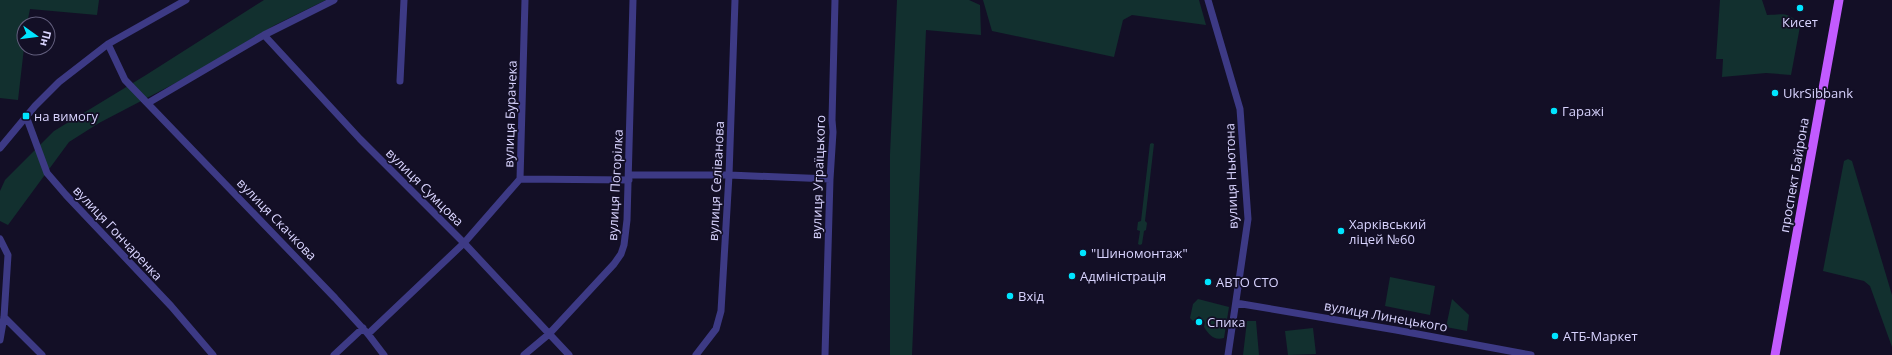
<svg xmlns="http://www.w3.org/2000/svg" width="1892" height="355" font-family="'Open Sans',sans-serif">
<rect width="100%" height="100%" fill="#130f26"/>
<path fill="#12302f" d="M0,0H99L97,15L30,9L27,24H24V48L18,100L0,98Z
M264,0H326L275,25L189,76L99,123L69,142L8,225L0,221V191L5,180L54,131L146,75Z
M897,0H969L980,5L981,35L926,30L912,355H890V154Z
M983,0H1199L1206,25L1132,15L1123,20L1114,57L992,31Z
M1720,0H1762L1767,15C1780,15 1787,11 1797,22L1801,21L1791,75L1766,73L1722,77L1723,59H1716Z
M1152,143L1154,144L1145,221L1147,223L1146,230L1144,231L1142,244L1140,245L1138,244L1140,231L1137,230L1138,222L1141,221L1150,144Z
M1848,159L1852,161L1892,295V347L1870,286L1864,281L1823,271L1844,161Z
M1390,277L1435,286L1430,315L1385,306Z
M1198,299L1229,307L1224,338C1214,341 1209,335 1204,327L1205,322L1199,316L1193,321L1190,318L1193,304Z
M1452,299L1469,315L1467,331L1446,327Z
M1247,321H1256L1259,355H1243Z
M1313,328L1316,354L1288,355L1285,331Z"/>
<g fill="none" stroke-linecap="round" stroke-linejoin="round">
<path stroke="#3d3a85" stroke-width="7" d="M1208,0L1240,109L1248,219L1228,355
M264,35L360,139L464,243L569,355
M108,44L125,80L335,298L368,334L384,355
M400,81L404,0
M148,103L264,35L334,0
M26,116L47,173L66,195L171,306L213,355
M0,148L35,106L59,82L108,44L186,0
M629,175H729L830,179
M520,179L629,180
M0,239L8,255L4,317L0,340
M1236,303L1396,330L1531,355
M4,317L42,355
M368,334L464,243L520,179L525,0
M334,355L363,328
M524,355L549,334L614,264L621,254L624,245L627,220L633,0
M696,355L716,329L721,311L729,175L735,0
M825,355L830,179L833,132L832,120L835,0"/>
<path stroke="#c25bff" stroke-width="9" d="M1775,355L1839,0"/>
</g>
<g fill="#00e5ff" stroke="#130f26" stroke-width="1.5">
<circle cx="1800" cy="8" r="4"/>
<circle cx="1775" cy="93" r="4"/>
<circle cx="1554" cy="111" r="4"/>
<rect x="22" y="112" width="8" height="8" rx="2"/>
<circle cx="1341" cy="231" r="4"/>
<circle cx="1083" cy="253" r="4"/>
<circle cx="1072" cy="276" r="4"/>
<circle cx="1208" cy="282" r="4"/>
<circle cx="1010" cy="296" r="4"/>
<circle cx="1199" cy="322" r="4"/>
<circle cx="1555" cy="336" r="4"/>
</g>
<g text-anchor="middle" stroke-width="3.5" stroke-linejoin="round" paint-order="stroke">
<g font-size="13" fill="#d9d4ff" stroke="#130f26" text-anchor="start">
<text x="1800" y="27" text-anchor="middle">Кисет</text>
<text x="1783" y="98">UkrSibbank</text>
<text x="1562" y="116">Гаражі</text>
<text x="34" y="121">на вимогу</text>
<text x="1349" y="229">Харківський<tspan x="1349" dy="15">ліцей №60</tspan></text>
<text x="1091" y="258">"Шиномонтаж"</text>
<text x="1080" y="281">Адміністрація</text>
<text x="1216" y="287">АВТО СТО</text>
<text x="1018" y="301">Вхід</text>
<text x="1207" y="327">Спика</text>
<text x="1563" y="341">АТБ-Маркет</text>
</g>
<g font-size="13" fill="#d9d4ff" stroke="#130f26">
<text transform="translate(510 114) rotate(-88)" y="5">вулиця Бурачека</text>
<text transform="translate(1794 175) rotate(-80)" y="5">проспект Байрона</text>
<text transform="translate(1231 176) rotate(-92)" y="5">вулиця Ньютона</text>
<text transform="translate(818 177) rotate(-88)" y="5">вулиця Уграїцького</text>
<text transform="translate(716 181) rotate(-87)" y="5">вулиця Селіванова</text>
<text transform="translate(615 185) rotate(-87)" y="5">вулиця Погорілка</text>
<text transform="translate(425 187) rotate(45)" y="5">вулиця Сумцова</text>
<text transform="translate(277 219) rotate(46)" y="5">вулиця Скачкова</text>
<text transform="translate(118 233) rotate(47)" y="5">вулиця Гончаренка</text>
<text transform="translate(1386 316) rotate(10)" y="5">вулиця Линецького</text>
</g>
</g>
<g transform="translate(36 36) rotate(104)"><circle r="19" fill="#130f26" stroke="#625e7d"/>
<path d="M0-3L7 15L0 10L-7 15Z" fill="#00e5ff"/>
<text y="-6" font-size="11" font-weight="bold" text-anchor="middle" fill="#d9d4ff">Пн</text>
</g>
</svg>
